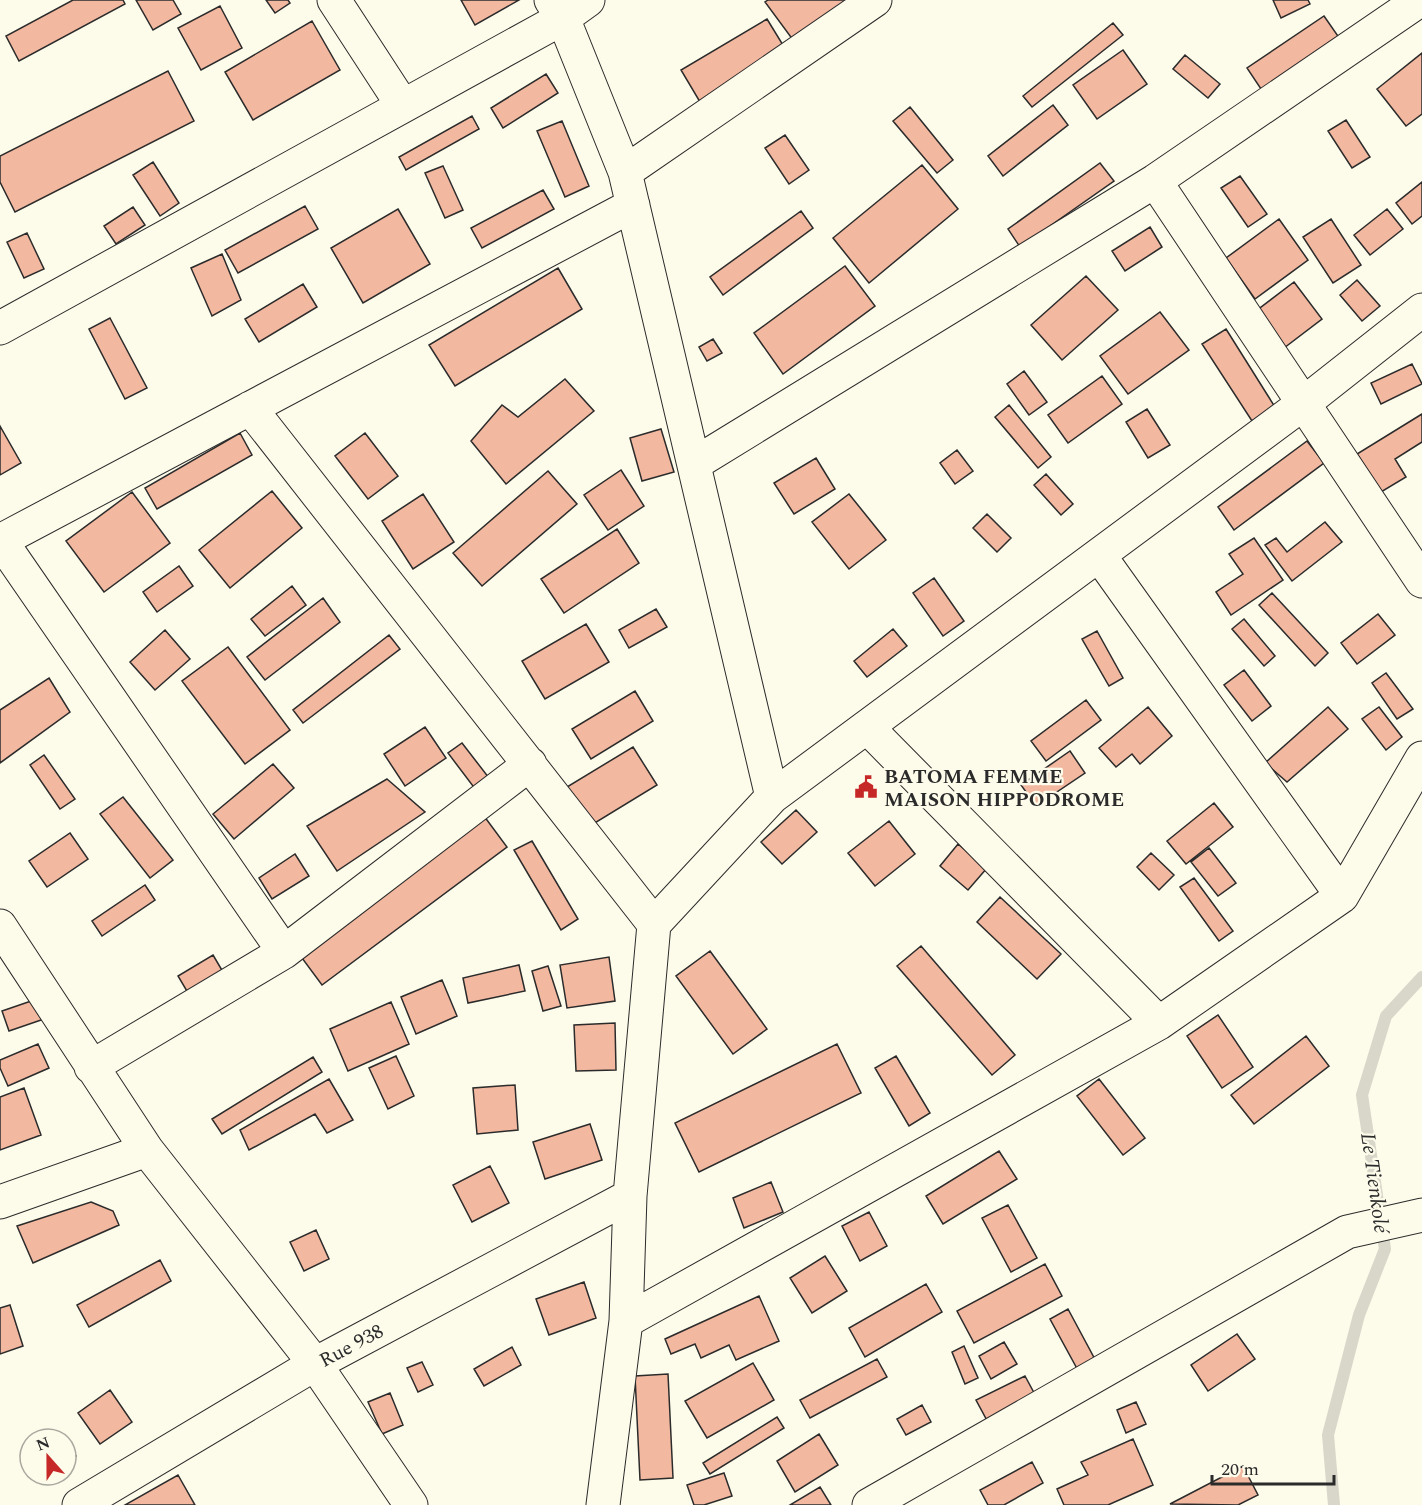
<svg xmlns="http://www.w3.org/2000/svg" width="1422" height="1505" font-family="Spectral,serif">
<rect width="100%" height="100%" fill="#fdfbea"/>
<g fill="none" stroke-linecap="round" stroke-linejoin="round">
<path stroke="#d8d7c9" stroke-width="12" d="M1334,1505L1328,1435L1359,1315L1385,1249L1362,1095L1386,1016L1422,977"/>
</g>
<path fill="#f2b8a0" stroke="#2b2b2b" stroke-width="1.5" d="M73,0H123L125,4L19,61L6,36Z
M136,0H173L181,14L153,30Z
M266,0H288L290,3L275,13Z
M461,0H519L475,25Z
M768,0H855L796,44L765,2Z
M1273,0H1308L1310,4L1281,18Z
M220,6L242,48L201,70L178,28Z
M1324,16L1340,39L1263,92L1247,68Z
M767,19L786,50L700,102L681,70Z
M312,21L340,70L253,120L225,72Z
M1113,23L1123,35L1032,107L1023,96Z
M1123,50L1147,84L1097,119L1073,85Z
M1422,53V114L1406,126L1377,89Z
M1185,55L1220,84L1208,98L1173,69Z
M168,71L194,121L15,212L0,182V156Z
M546,74L558,93L503,128L491,108Z
M1053,105L1068,125L1003,176L988,156Z
M910,107L953,160L937,173L893,121Z
M472,116L479,129L406,170L399,157Z
M1346,120L1370,157L1352,168L1328,131Z
M562,121L589,186L565,197L537,131Z
M785,135L809,170L789,184L765,148Z
M153,162L179,203L160,216L133,175Z
M1100,163L1114,181L1020,247L1008,229Z
M922,165L958,209L869,283L833,238Z
M443,166L463,210L445,218L425,173Z
M1240,176L1267,214L1248,227L1221,188Z
M1422,182V216L1412,224L1396,203Z
M543,190L554,209L482,248L471,228Z
M305,206L318,229L238,273L225,250Z
M133,207L145,225L116,244L104,226Z
M398,209L430,264L363,303L331,248Z
M1387,209L1403,229L1370,255L1354,235Z
M801,211L813,228L723,295L710,277Z
M1279,219L1308,260L1255,299L1226,258Z
M1331,219L1361,265L1333,283L1303,237Z
M1150,227L1162,247L1125,271L1112,251Z
M27,233L44,269L24,278L7,242Z
M222,254L241,300L212,316L191,268Z
M845,266L875,306L783,374L754,333Z
M558,268L582,309L455,386L429,345Z
M1086,276L1118,310L1062,360L1031,325Z
M1357,280L1380,306L1362,321L1340,295Z
M1294,282L1322,319L1284,348L1256,311Z
M303,284L317,307L259,342L245,319Z
M1160,312L1189,350L1128,394L1100,356Z
M110,318L147,388L125,399L89,329Z
M1226,329L1275,407L1252,421L1202,344Z
M713,339L722,353L707,361L699,347Z
M1412,364L1422,384L1381,404L1371,383Z
M1024,371L1047,402L1029,415L1007,384Z
M1102,376L1122,404L1068,443L1048,415Z
M565,379L594,411L506,484L471,441L502,405L518,417Z
M1009,405L1051,457L1038,468L995,417Z
M1147,409L1170,445L1148,458L1126,422Z
M1422,414V442L1395,459L1406,477L1381,492L1357,454Z
M0,426L21,463L0,475Z
M661,429L674,472L642,481L630,438Z
M240,433L252,455L157,509L145,488Z
M365,433L398,476L368,499L335,456Z
M1307,441L1324,463L1234,530L1218,507Z
M957,450L973,471L955,484L940,463Z
M816,458L835,489L794,514L774,483Z
M621,470L644,506L608,530L584,495Z
M548,471L577,504L482,586L453,553Z
M1046,474L1073,504L1061,515L1034,485Z
M272,491L302,528L230,588L199,550Z
M132,492L170,543L104,592L66,541Z
M423,494L454,542L413,569L382,521Z
M849,494L886,540L849,569L812,522Z
M987,514L1011,538L997,552L973,528Z
M1325,522L1342,542L1292,581L1265,545L1276,538L1287,552Z
M617,529L639,563L564,613L541,579Z
M1254,538L1283,580L1231,615L1216,592L1243,574L1229,554Z
M179,566L193,586L157,612L143,592Z
M934,578L964,621L943,636L913,593Z
M292,586L306,605L265,636L251,619Z
M1272,593L1328,653L1315,666L1259,605Z
M323,598L340,622L265,680L247,657Z
M656,609L667,627L629,648L619,630Z
M1378,614L1395,635L1357,664L1341,643Z
M1244,619L1275,656L1264,666L1232,629Z
M586,624L609,662L545,699L522,661Z
M893,629L907,646L867,677L854,661Z
M165,630L190,659L155,690L130,662Z
M1097,631L1123,678L1109,686L1082,639Z
M389,635L400,649L303,723L293,710Z
M228,647L290,730L245,764L182,681Z
M1244,670L1271,706L1252,721L1224,685Z
M1386,673L1413,709L1397,719L1372,683Z
M49,678L70,712L0,763V710Z
M635,691L653,721L591,759L572,729Z
M1086,700L1101,720L1046,761L1031,741Z
M1148,707L1172,736L1140,764L1132,754L1116,767L1099,748Z
M1328,707L1348,729L1287,782L1265,763Z
M1379,707L1402,737L1386,750L1362,719Z
M425,727L446,758L405,786L384,754Z
M462,743L496,787L482,798L448,753Z
M633,747L657,785L585,829L562,790Z
M1070,751L1085,773L1036,806L1021,785Z
M44,755L75,799L60,809L30,765Z
M273,764L294,788L234,839L213,814Z
M387,779L425,812L337,871L307,826Z
M123,797L173,860L150,878L100,814Z
M1214,803L1233,827L1186,864L1167,841Z
M796,810L817,832L782,864L761,842Z
M484,816L507,847L322,985L299,954Z
M889,821L915,854L875,886L848,853Z
M70,833L88,859L47,887L29,861Z
M532,841L578,919L561,930L514,850Z
M958,844L987,868L968,890L940,866Z
M1209,848L1236,883L1218,896L1191,862Z
M1151,853L1174,875L1159,890L1137,867Z
M295,854L309,876L272,899L259,878Z
M1194,878L1233,931L1219,941L1180,887Z
M145,885L155,900L102,936L92,921Z
M1000,897L1061,954L1037,979L977,922Z
M921,946L1015,1055L992,1075L897,966Z
M710,951L767,1029L733,1054L676,976Z
M213,955L226,977L191,998L178,976Z
M609,957L615,1001L567,1008L560,965Z
M519,965L525,991L468,1003L463,978Z
M548,966L561,1006L543,1011L532,971Z
M442,980L457,1016L416,1034L401,997Z
M37,999L44,1019L9,1031L2,1011Z
M391,1002L409,1044L348,1071L330,1029Z
M1218,1015L1253,1067L1222,1088L1187,1036Z
M615,1023L616,1070L576,1071L574,1025Z
M1306,1036L1329,1066L1254,1124L1231,1095Z
M38,1044L49,1068L8,1086L0,1068V1060Z
M837,1044L861,1093L699,1172L675,1123Z
M396,1056L414,1096L388,1109L369,1068Z
M896,1056L930,1113L909,1126L875,1068Z
M313,1057L322,1072L222,1134L212,1119Z
M329,1079L353,1120L327,1133L315,1114L249,1150L240,1130Z
M1099,1079L1145,1138L1123,1155L1077,1096Z
M515,1085L518,1130L477,1134L473,1088Z
M24,1088L41,1135L0,1150V1097Z
M590,1124L602,1160L545,1179L533,1142Z
M999,1151L1017,1179L943,1224L926,1196Z
M490,1166L509,1203L472,1222L453,1185Z
M771,1182L783,1212L744,1228L733,1198Z
M91,1202L113,1211L119,1225L33,1263L17,1226Z
M1008,1205L1037,1258L1011,1272L982,1218Z
M869,1212L887,1246L860,1261L842,1226Z
M316,1230L329,1259L304,1271L290,1242Z
M825,1256L847,1291L812,1313L790,1278Z
M160,1260L171,1281L89,1327L77,1305Z
M1045,1264L1062,1296L974,1343L957,1311Z
M584,1282L596,1318L549,1335L536,1299Z
M926,1284L942,1312L865,1357L849,1328Z
M759,1296L779,1341L736,1360L729,1345L701,1358L695,1344L671,1354L665,1339Z
M10,1305L23,1346L0,1354V1308Z
M1068,1309L1098,1365L1080,1374L1050,1319Z
M1237,1334L1255,1359L1208,1391L1191,1365Z
M1004,1342L1017,1364L991,1379L979,1356Z
M964,1346L978,1378L965,1384L952,1352Z
M512,1347L521,1365L484,1386L474,1369Z
M877,1359L887,1377L810,1418L800,1400Z
M422,1362L433,1385L418,1392L407,1368Z
M753,1363L774,1400L707,1438L685,1401Z
M668,1374L673,1478L640,1480L635,1376Z
M1025,1376L1039,1402L990,1426L976,1400Z
M110,1390L132,1422L100,1444L78,1413Z
M390,1393L403,1425L382,1434L368,1402Z
M1136,1402L1146,1424L1126,1433L1117,1410Z
M922,1405L931,1422L906,1435L897,1419Z
M777,1417L784,1428L710,1474L703,1463Z
M819,1434L838,1465L795,1492L777,1461Z
M1133,1439L1153,1485L1108,1505H1064L1057,1489L1088,1475L1081,1462Z
M66,1440L76,1456L66,1463Z
M1032,1462L1043,1483L1004,1505H988L980,1490Z
M1243,1466L1258,1495L1238,1505L1170,1504Z
M724,1473L732,1496L704,1505H694L687,1485Z
M178,1475L195,1505H125Z
M820,1487L831,1505H790Z"/>
<g fill="none" stroke-linecap="round" stroke-linejoin="round">
<g stroke="#2b2b2b" stroke-width="35">
<path id="street" d="M334,0L403,106
M551,0L563,18L625,172L772,797L654,924L630,1196L626,1321L603,1505
M625,172L875,0
M1155,181L1422,581
M0,328L563,18L588,0
M250,408L654,924
M694,464L1155,181L1420,0
M0,541L633,205
M1,541L284,952
M1099,555L1342,896
M868,728L1159,1023
M772,797L1304,403L1422,310
M0,926L147,1150L315,1364L411,1505
M91,1067L284,952L530,764
M0,1202L147,1150
M626,1321L1159,1023L1342,896L1422,758
M79,1505L315,1364L630,1196
M869,1505L1347,1232L1422,1215"/>
</g>
<use href="#street" stroke="#fdfbea" stroke-width="33"/>
</g>
<defs>
<g id="civic-bare" transform="scale(1.8)"><path d="M-.6-6.5H3V-4.5H.6V-3L4-1V1h2V6H-6V1h2V-1L-.6-3ZM-1.2 2.5V6h2.4V2.5Z" fill="#c62828" stroke="#fdfbea" stroke-width="2.5" paint-order="stroke"/></g>
</defs>
<g fill-rule="evenodd">
<use href="#civic-bare" x="866" y="787"/>
</g>
<g text-anchor="middle" stroke-width="4.5" stroke-linejoin="round" paint-order="stroke">
<g font-size="20" font-weight="bold" fill="#2b2b2b" stroke="#fdfbea" text-anchor="start">
<text x="884" y="783">BATOMA FEMME<tspan x="884" dy="23">MAISON HIPPODROME</tspan></text>
</g>
<g font-size="20" fill="#2b2b2b" stroke="#fdfbea">
<text transform="translate(351 1345) rotate(-28)" y="7">Rue 938</text>
</g>
<g font-size="21" font-style="italic" fill="#2b2b2b" stroke="#fdfbea">
<text transform="translate(1375 1183) rotate(82)" y="7">Le Tienkolé</text>
</g>
</g>
<g transform="translate(48 1457) rotate(339)"><circle r="28" fill="#fdfbea" stroke="#a9a89e" stroke-width="1.5"/>
<path d="M0-4.5L10 22L0 15L-10 22Z" fill="#c62828"/>
<text y="-9" font-size="16" font-weight="bold" text-anchor="middle" fill="#2b2b2b">N</text>
</g>
<path d="M1212 1475v9h122v-9" fill="none" stroke="#2b2b2b" stroke-width="3"/>
<text x="1221" y="1475" font-size="18" fill="#2b2b2b" stroke="#fdfbea" stroke-width="4.5" paint-order="stroke">20 m</text>
</svg>
